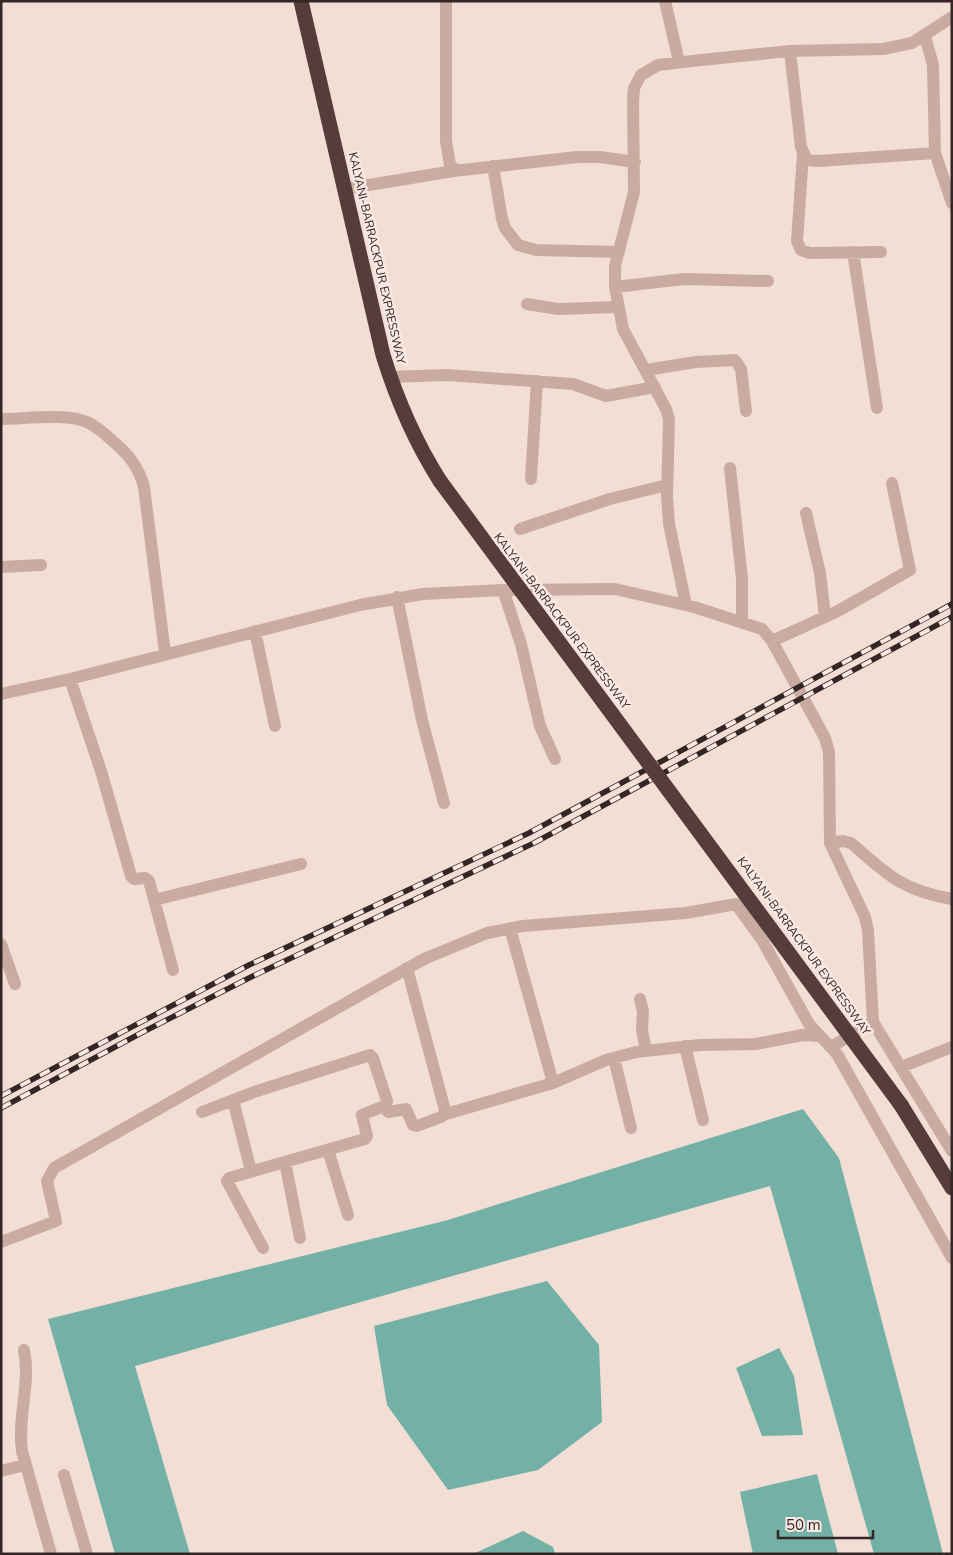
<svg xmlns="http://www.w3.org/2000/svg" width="953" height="1555" font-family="'Nunito Sans',sans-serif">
<rect width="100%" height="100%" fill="#f2ded5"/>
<path fill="#73b1a6" d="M803,1109L839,1158L943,1554H874L770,1186L135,1366L190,1554H115L48,1319L448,1220Z
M547,1281L599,1345L602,1422L538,1470L448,1490L387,1405L374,1326Z
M779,1348L794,1376L803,1435L762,1436L736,1368Z
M817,1474L838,1554H753L740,1492Z
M523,1531L553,1547L555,1554H473Z"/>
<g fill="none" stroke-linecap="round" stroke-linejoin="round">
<path stroke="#caaba1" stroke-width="12" d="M446,1V141L450,165L456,170H463L577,157H600L635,162
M665,1L679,62
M925,36L933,65L935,153L952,203
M790,51L801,147L807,160L818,161L935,153
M803,154L797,241L801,250L810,253L881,252
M493,166L502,219L505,228L518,245L536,250L619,252
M344,189L460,170
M853,252L877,408
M615,287L684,279L768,281
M527,304L558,309L618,307
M646,370L696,362L735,360L741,369L746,411
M390,377L447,375L573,384L606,396L655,387
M1,419C25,419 65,413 87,422C98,427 106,435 115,443C130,456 139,468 144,487L165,653
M730,468L742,579V623
M531,479L537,381
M806,513L820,573L825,617
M520,529L610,499L667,485
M1,567L41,565
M503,590L521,644L540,726L555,759
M397,597L422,720L444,803
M686,605L669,524L667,496L669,419L666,409L623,329L615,287V266L634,192L633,101L634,88L641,75L658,65L701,60L790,51L883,49L912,43L952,17
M255,631L275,726
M772,641L838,611L910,570L892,483
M70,679L101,771L131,876L134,879L145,878L149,881L173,970
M1,694L70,679L360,605L423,594L503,590L615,589L694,607L762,629L772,641L825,738L829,752L830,843L865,917L868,930L873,1022L952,1151
M830,843L843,841L851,843C888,875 901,890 952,899
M154,900L301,864
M510,928L553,1083
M1,944L15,984
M407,968L446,1114L553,1083L606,1060L636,1052L700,1045L756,1044L803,1035L818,1036
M640,999L643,1011L642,1030L646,1051
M685,1046L703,1120
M831,1047L873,1022
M614,1058L631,1128
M901,1067L952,1047
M233,1100L251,1171
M202,1112L254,1092L370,1055L373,1058L387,1101L385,1106
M328,1150L348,1215
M285,1162L300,1238
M1,1242L56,1221L47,1181L54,1168L424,959L487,933L523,926L686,913L736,904L762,940L809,1024L837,1054L952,1258
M263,1248L227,1181L229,1178L365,1139L367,1136L362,1115L384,1106L388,1112L406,1109L413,1125L417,1126L441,1117L445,1113
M24,1350C31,1384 17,1417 22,1451L51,1554
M1,1471L25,1465
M64,1475L87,1554"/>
<path stroke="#563d3b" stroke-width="15" d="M301,1L383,355C397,400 414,440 440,481
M901,1105L952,1188"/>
<g stroke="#342624" stroke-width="5.5">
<path id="rail" d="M1,1096L249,965L529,833L952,604
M1,1108L143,1032L253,976L534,843L952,617"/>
</g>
<use href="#rail" stroke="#fae9e2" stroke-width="4" stroke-dasharray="11" stroke-linecap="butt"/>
<path stroke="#563d3b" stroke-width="15" d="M440,481L901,1105"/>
</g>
<g text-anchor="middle" stroke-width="5" stroke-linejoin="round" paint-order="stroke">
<g font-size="12" fill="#342624" stroke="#fae9e2">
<text transform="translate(377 258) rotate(77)" y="4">KALYANI-BARRACKPUR EXPRESSWAY</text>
<text transform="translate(562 621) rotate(53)" y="4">KALYANI-BARRACKPUR EXPRESSWAY</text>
<text transform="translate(804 946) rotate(54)" y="4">KALYANI-BARRACKPUR EXPRESSWAY</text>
</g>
</g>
<rect width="953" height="1555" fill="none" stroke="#342624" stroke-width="5"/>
<path d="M778 1530v8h95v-8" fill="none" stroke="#342624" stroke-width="2.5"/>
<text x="786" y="1530" font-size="15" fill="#342624" stroke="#fae9e2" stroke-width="4" paint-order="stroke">50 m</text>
</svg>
